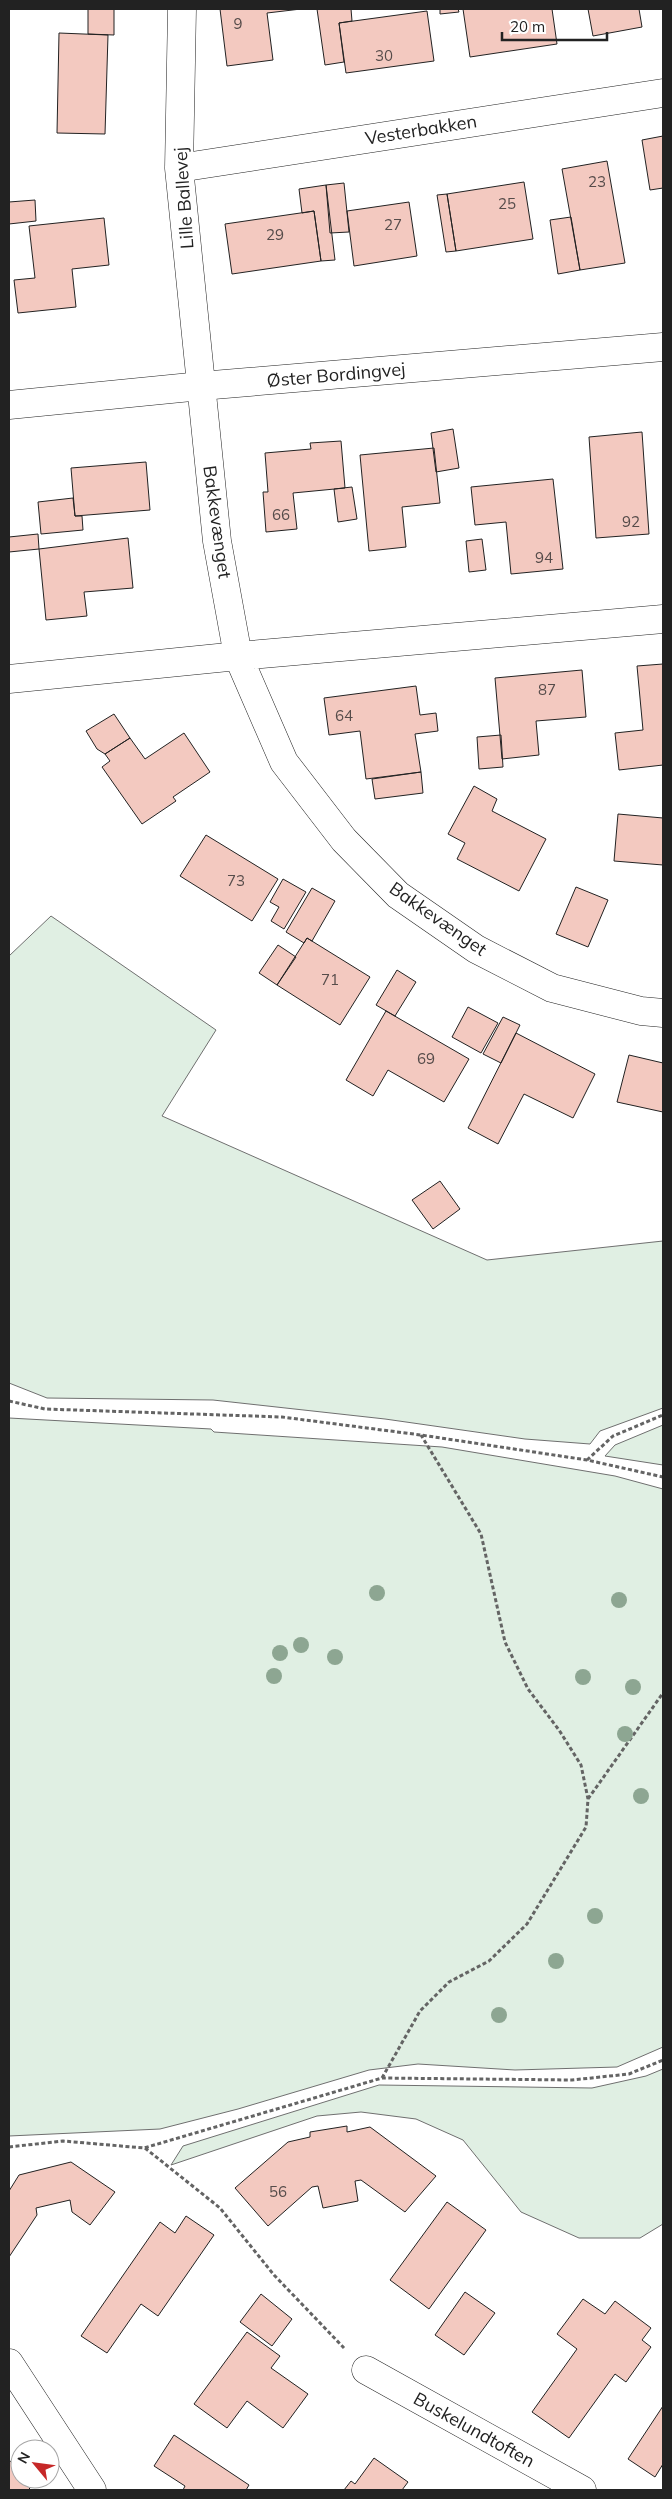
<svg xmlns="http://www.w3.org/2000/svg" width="672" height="2499" font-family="Mulish,sans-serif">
<rect width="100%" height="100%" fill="#fff"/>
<path fill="#e0efe3" stroke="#6f6f6f" d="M51,916L216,1030L162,1116L487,1260L663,1241V1408L600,1431L590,1444L525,1439L385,1419L213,1400L47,1398L9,1383V956Z
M9,1418L211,1429L214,1432L442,1447L615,1476L663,1489V2047L617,2067L515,2070L418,2064L369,2070L238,2109L160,2129L9,2136Z
M663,1425V1465L605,1456L615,1445Z
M663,2069V2224L640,2238H579L521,2212L463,2140L416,2119L361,2112L317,2116L171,2165L183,2146L379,2085L592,2088L646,2076Z"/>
<path fill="#f3c9c0" stroke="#222" d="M88,9H114V35L88,34Z
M220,9H301L267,13L273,60L227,66Z
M317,9H351L352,21L339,23L344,62L325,65Z
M440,9H458L459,12L440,14Z
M463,9H552L557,44L470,57Z
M588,9H639L642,27L593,36Z
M427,11L434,61L346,73L339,23Z
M59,33L108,35L105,134L57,133Z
M663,136V188L650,190L642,140Z
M607,161L625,263L580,270L562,169Z
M524,182L533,239L456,251L447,194Z
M344,183L349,232L330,233L326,185Z
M326,185L335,260L321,261L314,211L302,213L299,189Z
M447,194L456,251L446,252L437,195Z
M35,200L36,221L9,224V202Z
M409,202L417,256L354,266L347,211Z
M314,211L321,261L232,274L225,224Z
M571,217L580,270L558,274L550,220Z
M104,218L109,265L72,269L76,307L18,313L14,280L35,278L29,226Z
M453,429L459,468L436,472L431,433Z
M642,432L649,534L596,538L589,437Z
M341,441L345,488L293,493L297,529L266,532L263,492H268L265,453L311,449L310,443Z
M434,448L440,503L402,507L406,547L369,551L360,455Z
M146,462L150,510L75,516L71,468Z
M553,479L563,569L511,574L506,522L475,525L471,487Z
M352,487L357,519L338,522L334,489Z
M73,498L75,516H82L83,530L41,534L38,502Z
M38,534L39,549L9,552V537Z
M128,538L133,588L84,592L87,616L46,620L39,549Z
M482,539L486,570L469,572L466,541Z
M663,664V765L619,770L615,733L643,730L637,666Z
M582,670L586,717L536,721L539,755L502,759L495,678Z
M416,686L420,715L436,713L438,731L415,734L421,772L366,779L360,731L329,735L324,698Z
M114,714L130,738L105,754L97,749L86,731Z
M184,733L210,772L173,797L176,801L142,824L102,767L110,761L105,754L130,738L145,759Z
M501,735L503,767L479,769L477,737Z
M421,772L423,793L375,799L372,779Z
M474,786L497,799L492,811L546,839L519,891L457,859L465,843L448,834Z
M618,814L663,818V865L614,861Z
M206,835L278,879L252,921L180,876Z
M283,879L306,892L284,929L271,921L279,907L270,902Z
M576,887L608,900L588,947L556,934Z
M312,888L335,901L312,941L307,938L304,943L286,932Z
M307,938L370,977L340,1025L277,985Z
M278,945L296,957L277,985L259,973Z
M397,970L416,982L395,1016L376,1005Z
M468,1007L498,1023L481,1053L452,1037Z
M386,1011L469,1059L444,1102L388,1070L373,1096L346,1080Z
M503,1017L520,1025L501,1063L483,1054Z
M516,1033L595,1074L573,1118L524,1094L498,1144L468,1128Z
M629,1055L663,1063V1112L617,1102Z
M440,1181L460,1209L433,1229L412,1200Z
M347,2126V2132L370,2127L436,2176L405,2212L361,2180L355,2181L358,2201L323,2208L318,2186L312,2187L268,2226L235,2188L288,2142L310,2137V2132Z
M71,2162L115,2192L90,2225L72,2212L70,2200L36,2208L37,2215L9,2257V2191L19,2175Z
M447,2202L486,2230L429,2309L390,2280Z
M186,2216L214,2235L158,2316L141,2304L107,2353L81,2336L160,2222L175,2233Z
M465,2292L495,2313L464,2355L435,2335Z
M261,2294L292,2319L272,2346L240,2322Z
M583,2299L605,2314L615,2301L651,2328L642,2340L651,2347L626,2382L615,2374L569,2438L532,2412L577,2349L557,2334Z
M247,2332L280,2356L271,2368L308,2394L283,2428L247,2401L227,2428L194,2404Z
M663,2406V2464L655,2477L628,2459Z
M174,2435L249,2485L246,2490H183L185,2486L154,2466Z
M374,2458L408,2482L402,2490H344L351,2481L355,2484Z
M9,2460L20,2470V2479H31L35,2483L28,2490H9Z"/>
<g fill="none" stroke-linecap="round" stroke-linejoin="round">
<g stroke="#222" stroke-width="29">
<path id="minor" d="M182,9L179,168L217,541L238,656L284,762L344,840L398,895L476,949L552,988L641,1011L663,1013
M179,168L663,93
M9,679L238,656L663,619
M9,2363L92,2490
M366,2370L582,2490"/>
</g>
<g stroke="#222" stroke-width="29">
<path id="tertiary" d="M9,405L201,386L663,347"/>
</g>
<path stroke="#646464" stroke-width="3" stroke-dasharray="4 2.5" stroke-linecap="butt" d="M9,1401L45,1409L282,1417L421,1435L587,1460L663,1477
M587,1460L613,1436L663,1415
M588,1799L663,1693
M382,2078L420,2011L449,1982L489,1961L527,1924L586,1827L588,1799L581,1765L559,1730L528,1689L505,1642L481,1534L421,1435
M9,2147L63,2141L144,2148L382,2078L572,2080L629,2074L663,2060
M145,2148L220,2208L274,2275L344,2348"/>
<use href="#minor" stroke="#fff" stroke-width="28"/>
<use href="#tertiary" stroke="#fff" stroke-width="28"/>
</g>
<g fill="#8da692">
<circle cx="377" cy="1593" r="8"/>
<circle cx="619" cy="1600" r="8"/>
<circle cx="301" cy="1645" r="8"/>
<circle cx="280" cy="1653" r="8"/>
<circle cx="335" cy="1657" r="8"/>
<circle cx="274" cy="1676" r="8"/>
<circle cx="583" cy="1677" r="8"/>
<circle cx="633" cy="1687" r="8"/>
<circle cx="625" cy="1734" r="8"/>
<circle cx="641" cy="1796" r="8"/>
<circle cx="595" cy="1916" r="8"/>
<circle cx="556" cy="1961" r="8"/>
<circle cx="499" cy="2015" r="8"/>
</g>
<g text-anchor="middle" stroke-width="4" stroke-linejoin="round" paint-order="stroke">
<g font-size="15" fill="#564c4a">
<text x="238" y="29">9</text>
<text x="384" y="61">30</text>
<text x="597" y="187">23</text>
<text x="507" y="209">25</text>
<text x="393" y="230">27</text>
<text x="275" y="240">29</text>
<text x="281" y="520">66</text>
<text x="631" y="527">92</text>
<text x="544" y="563">94</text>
<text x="547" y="695">87</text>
<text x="344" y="721">64</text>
<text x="236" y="886">73</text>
<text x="330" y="985">71</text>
<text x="426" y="1064">69</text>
<text x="278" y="2197">56</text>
</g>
<g font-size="18" fill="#222" stroke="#fff">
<text transform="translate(421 130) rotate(-9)" y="6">Vesterbakken</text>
<text transform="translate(184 198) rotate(-94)" y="6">Lille Ballevej</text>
<text transform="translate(336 375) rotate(-5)" y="6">Øster Bordingvej</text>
<text transform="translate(217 522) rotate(82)" y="6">Bakkevænget</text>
<text transform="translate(438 919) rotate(35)" y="6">Bakkevænget</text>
<text transform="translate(474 2430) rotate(29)" y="6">Buskelundtoften</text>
</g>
</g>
<rect width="672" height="2499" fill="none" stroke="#222222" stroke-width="20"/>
<g transform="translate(35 2464) rotate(299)"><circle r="24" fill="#ffffff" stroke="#a7a7a7"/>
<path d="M0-4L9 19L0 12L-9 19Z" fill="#c62828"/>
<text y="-8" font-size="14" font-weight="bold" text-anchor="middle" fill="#222222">N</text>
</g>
<path d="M502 32v8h105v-8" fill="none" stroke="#222222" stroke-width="2.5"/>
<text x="510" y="32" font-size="15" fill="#222222" stroke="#ffffff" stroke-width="4" paint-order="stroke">20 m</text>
</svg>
